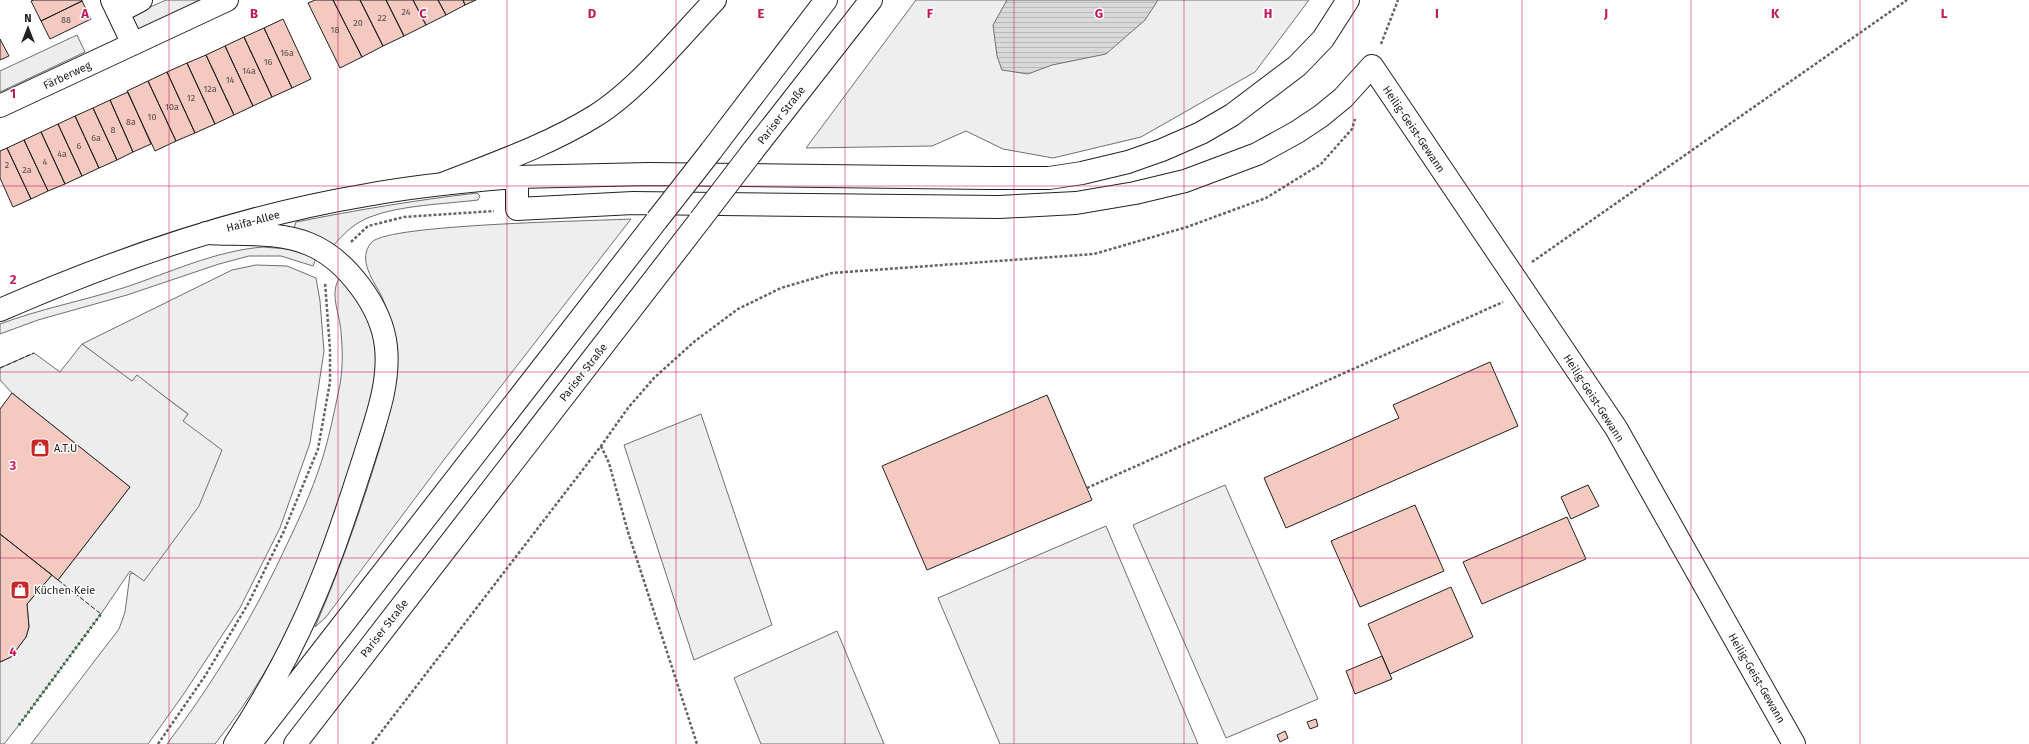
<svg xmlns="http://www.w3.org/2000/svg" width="2029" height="744" font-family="'Fira Sans',sans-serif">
<defs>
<pattern id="water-rules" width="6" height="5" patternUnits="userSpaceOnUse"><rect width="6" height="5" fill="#d9d9d9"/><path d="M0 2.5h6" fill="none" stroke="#bababa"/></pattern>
</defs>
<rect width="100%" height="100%" fill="#fff"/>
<path fill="#eee" stroke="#6f6f6f" d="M916,0H1309L1255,72L1141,137L1053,158L1003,149L966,131L932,146L806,148Z
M477,193L480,196L478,200C446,204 400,205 370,217C356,222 344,233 334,245L322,238L294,228L296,222C357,210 416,200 477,193Z
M631,219L446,457L326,617L315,627C337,576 355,526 372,473C383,437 394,407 395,369C395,356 395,341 392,329C390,319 386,306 382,297C374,281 356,259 372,242C389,224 594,221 631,219Z
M263,247L288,249L316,258L313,266L281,256H249L219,264L127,295L38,320L0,334V324C40,309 82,301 123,288C169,273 214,251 263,247Z
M256,265L287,266L316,278L320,301L324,351L310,443L280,528L240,608L183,695L148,744H31L119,629L125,612L130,574L133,573L144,580L183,420L188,414L137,376L132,382L82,344L232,270Z
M341,276C344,279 349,282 352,286C358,296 372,325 375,336C377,343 378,355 377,363C377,392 364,423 356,451C323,561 287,653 215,744H167C215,681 256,612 289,540C303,511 316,481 325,450C330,432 334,413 338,394C343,374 343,353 341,332C340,314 328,292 341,276Z
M701,414L772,625L694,660L624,445Z
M1225,485L1318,699L1226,738L1133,525Z
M1106,526L1198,744H1000L938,598Z
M837,631L884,744H761L734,678Z"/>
<path fill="#ededed" stroke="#6f6f6f" d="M166,0H206L138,33L130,16Z
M77,35L85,52L0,92V71Z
M82,344L132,381L137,375L173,403L188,414L183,421L222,450L199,506L144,581L130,571L101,614L19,725L4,744H0V662L11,657L26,637L29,627L27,604L52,575L58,580L130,487L12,393L0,380V368L34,353L60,372Z"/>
<path fill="url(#water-rules)" stroke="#6f6f6f" d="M1007,0H1158L1145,20L1106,54L1052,65L1028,74L1002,70L997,56L993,25Z"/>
<path fill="#f3c9c0" stroke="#222" d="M34,0H82V1L41,21L31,1Z
M315,0H333L362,57L340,68L308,3Z
M333,0H360L383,46L362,57Z
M360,0H386L404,36L383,46Z
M386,0H413L426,25L404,36Z
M413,0H438L446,15L426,25Z
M438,0H463L465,5L446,15Z
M463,0H476L465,5Z
M82,1L91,19L50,39L41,21Z
M283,19L311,79L292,88L264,28Z
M264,28L292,88L272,97L244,37Z
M244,37L272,97L253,106L225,46Z
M0,39L9,56L0,60Z
M225,46L253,106L234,115L206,55Z
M206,55L234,115L215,124L187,63Z
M187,63L215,124L195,133L167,72Z
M167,72L195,133L176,141L148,81Z
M148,81L176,141L155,151L127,91Z
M128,92L151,144L133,152L110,100Z
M110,100L133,152L117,160L93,108Z
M93,108L117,160L99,168L75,116Z
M75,116L99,168L82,176L58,124Z
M58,124L82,176L65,184L41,132Z
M41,132L65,184L48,191L24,140Z
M24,140L48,191L31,199L7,148Z
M7,148L31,199L13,207L0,178V151Z
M1490,362L1518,426L1286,528L1264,478L1399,418L1393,405Z
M12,393L130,487L58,580L0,534V409Z
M1047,395L1092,500L927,570L882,466Z
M1588,485L1599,506L1571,519L1561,497Z
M1415,505L1444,571L1360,607L1331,541Z
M1567,517L1586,559L1482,604L1463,562Z
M0,534L52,575L27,604L29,627L26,637L11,657L0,662Z
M1451,587L1473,637L1390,674L1368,624Z
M1382,656L1392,679L1355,694L1346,671Z
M1316,719L1318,726L1310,729L1307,722Z
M1285,731L1288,738L1280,742L1277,735Z"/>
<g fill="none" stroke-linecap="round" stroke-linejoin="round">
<g stroke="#222" stroke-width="24">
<path id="minor" d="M112,0L133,44
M118,12L141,0
M0,106L227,0
M0,310C117,259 240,216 367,195C416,186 467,181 517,177V209L633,203L999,207L1076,203L1135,193L1185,181L1257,154L1297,132L1321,116L1343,98L1372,66L1616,428L1794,744"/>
</g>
<g stroke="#222" stroke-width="24">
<path id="highway" d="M711,151L826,0
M752,152L871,0
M517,177L649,174L989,178H1049L1082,173L1128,162L1162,150L1201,133L1232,115L1297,66L1323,39L1348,0
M445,183C496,163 548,145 595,116C637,90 680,37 715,0
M206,233C239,235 278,231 309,244C346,259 382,307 386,347C390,385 375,422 364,458C345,517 325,578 298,633C280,671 258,709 235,744
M250,744L657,220
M295,744L700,220"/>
</g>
<path stroke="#646464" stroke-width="2.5" stroke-dasharray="3 2" stroke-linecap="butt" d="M1381,44L1398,0
M351,242L368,226L404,217L494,211
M1532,262L1907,0
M601,446L609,463L628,532L697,744
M1087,488L1503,302
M158,744L205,676L248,604L284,531L318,449L330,382V350L325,282
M372,744L601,446L628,408L654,378L695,341L738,309L781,288L832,273L1094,254L1187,227L1266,198L1321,164L1352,129L1355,119"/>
<use href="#minor" stroke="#fff" stroke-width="22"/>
<use href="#highway" stroke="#fff" stroke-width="22"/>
<g stroke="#222" stroke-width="24" stroke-linecap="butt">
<path id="highway-bridge" d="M657,220L711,151
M700,220L752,152"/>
</g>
<use href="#highway-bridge" stroke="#fff" stroke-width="22"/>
<path stroke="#2f5e38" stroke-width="3" stroke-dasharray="2 3" stroke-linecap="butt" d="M19,725L101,614"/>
<path stroke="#222" stroke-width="1" stroke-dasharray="5 2" stroke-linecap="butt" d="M0,368L34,353
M58,580L101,614"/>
</g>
<path fill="none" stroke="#c2185b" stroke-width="1" stroke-opacity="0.55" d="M169,0V744M338,0V744M507,0V744M676,0V744M845,0V744M1014,0V744M1184,0V744M1353,0V744M1522,0V744M1691,0V744M1860,0V744M0,186H2029M0,372H2029M0,558H2029"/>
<defs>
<g id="shop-square" transform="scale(1)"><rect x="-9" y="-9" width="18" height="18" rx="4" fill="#c62828" stroke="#fff"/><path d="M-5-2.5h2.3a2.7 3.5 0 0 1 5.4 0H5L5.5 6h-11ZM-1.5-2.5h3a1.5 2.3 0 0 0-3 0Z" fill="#fff"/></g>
</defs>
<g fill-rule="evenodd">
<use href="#shop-square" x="40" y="448"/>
<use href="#shop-square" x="20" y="590"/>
</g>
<g text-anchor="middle" stroke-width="3" stroke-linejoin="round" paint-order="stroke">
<g font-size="9" fill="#564c4a">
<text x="406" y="15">24</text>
<text x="382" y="21">22</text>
<text x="66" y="23">88</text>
<text x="358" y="26">20</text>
<text x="335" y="33">18</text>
<text x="287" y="56">16a</text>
<text x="268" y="65">16</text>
<text x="249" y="74">14a</text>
<text x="230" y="83">14</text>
<text x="210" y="92">12a</text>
<text x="191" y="101">12</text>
<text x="172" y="110">10a</text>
<text x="152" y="120">10</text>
<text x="131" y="125">8a</text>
<text x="113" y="133">8</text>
<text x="96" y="141">6a</text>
<text x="79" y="149">6</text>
<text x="62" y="157">4a</text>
<text x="45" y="165">4</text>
<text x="7" y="168">2</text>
<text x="27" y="173">2a</text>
</g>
<g font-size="11" fill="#222" stroke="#fff">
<text transform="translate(67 75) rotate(-25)" y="4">Färberweg</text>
<text transform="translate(781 115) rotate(-52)" y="4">Pariser Straße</text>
<text transform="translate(1414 129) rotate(56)" y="4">Heilig-Geist-Gewann</text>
<text transform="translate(253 221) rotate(-15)" y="4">Haifa-Allee</text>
<text transform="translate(583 372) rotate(-52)" y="4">Pariser Straße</text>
<text transform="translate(1594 398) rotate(57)" y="4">Heilig-Geist-Gewann</text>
<text transform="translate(384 628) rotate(-52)" y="4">Pariser Straße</text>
<text transform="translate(1757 678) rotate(60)" y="4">Heilig-Geist-Gewann</text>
</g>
<g font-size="11" fill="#222" stroke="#fff" text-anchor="start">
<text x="54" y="452">A.T.U</text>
<text x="34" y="594">Küchen Keie</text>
</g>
</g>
<g font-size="13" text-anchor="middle" font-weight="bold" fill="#c2185b" stroke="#fff" stroke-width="3" stroke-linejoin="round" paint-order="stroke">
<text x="85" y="18">A</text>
<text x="254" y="18">B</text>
<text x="423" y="18">C</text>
<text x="592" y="18">D</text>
<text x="761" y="18">E</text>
<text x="930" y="18">F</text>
<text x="1099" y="18">G</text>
<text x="1268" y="18">H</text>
<text x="1437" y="18">I</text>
<text x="1606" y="18">J</text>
<text x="1775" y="18">K</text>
<text x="1944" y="18">L</text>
<text x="13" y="98">1</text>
<text x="13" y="284">2</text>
<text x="13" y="470">3</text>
<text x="13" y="656">4</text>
</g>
<g transform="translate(28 28)" stroke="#ffffff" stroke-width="3" paint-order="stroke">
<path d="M0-3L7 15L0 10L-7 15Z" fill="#222222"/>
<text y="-6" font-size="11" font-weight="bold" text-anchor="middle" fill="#222222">N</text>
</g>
</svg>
